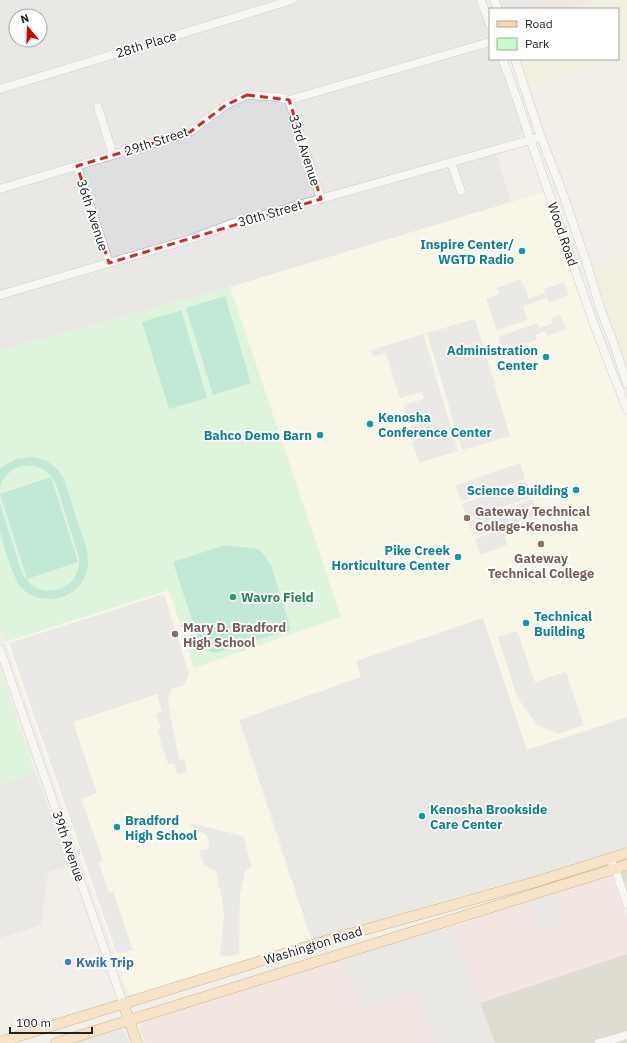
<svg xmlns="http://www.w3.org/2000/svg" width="627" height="1043" font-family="'IBM Plex Sans',sans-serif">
<rect width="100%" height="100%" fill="#f2efe9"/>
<path fill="#e0dfdf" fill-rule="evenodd" d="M0,0H478L490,34V59H499L523,131L521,136L494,146L511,202L230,287L0,351ZM16,16H40V40H16Z
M483,618L527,750L627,717V849L518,881L459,896L312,941L238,720L361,677L356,661Z
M35,772L69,866L48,872L41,925L0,938V784Z
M557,889L565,912L563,922L539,930L529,899Z
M453,926L480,1003L495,1043H437L418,991L360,1008L343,958Z
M120,1028L124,1031L129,1043H70Z"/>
<path fill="#f2dad9" d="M499,0H591L592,2L569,9H502Z
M608,874L612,878L627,919V954L480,1003L453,926L529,899L540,930L563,922L565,912L557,889Z
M343,958L360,1008L418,991L437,1043H145L140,1028L141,1021Z"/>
<path fill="#ffffe5" d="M545,192L627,419V717L527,750L483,618L356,661L361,677L239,720L312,941L138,994L130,995L124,982L0,626V351L230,287Z"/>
<path fill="#c7c7b4" d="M627,868V893L621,874V871Z
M627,954V1043H495L480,1003Z"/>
<path fill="#eef0d5" d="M598,0H627V57L529,87L519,59H618V9H569Z
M627,252V374L620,349L592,269L619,255Z"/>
<path fill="#c8facc" d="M230,287L341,617L194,668L169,590L5,642L0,626V351Z
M0,669L35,772L0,784Z"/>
<path fill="#88e0be" d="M225,296L251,383L213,395L186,308Z
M181,310L207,398L169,409L142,322Z
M31,457C45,458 56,465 63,477C68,490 72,504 76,518C81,532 89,549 88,565C85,599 40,611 19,585C14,577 1,540 0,530C0,522 0,512 0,503L22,573C38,604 82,592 79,557L56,484C44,458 9,459 0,487V468L16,459Z
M51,477L78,562L27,579L0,494Z
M225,545L259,549L271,565L291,630L214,653L201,647L173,562Z"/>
<path fill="#e2e2e2" d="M503,0H553L522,9H506Z
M520,279L526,290L529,299L545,293L544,289L564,282L569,295L549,303L547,298L523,306L527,320L497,330L486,299L499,294L497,288Z
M560,315L566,329L547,336L545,331L535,335L537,340L503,351L498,337L537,323L539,328L553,323L552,318Z
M475,319L510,436L462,450L427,333Z
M423,334L458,451L419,463L412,442L415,441L410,426L430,420L428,413L408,419L404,405L424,399L422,392L400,398L386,353L373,356L371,350Z
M520,463L525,479L461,501L456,485Z
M526,481L532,497L468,519L462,504Z
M533,499L538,515L474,537L468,521Z
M534,518L536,525L505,536L507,545L480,555L475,539Z
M164,594L189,674L186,681L182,686L173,688L169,694L168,703L179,760L184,759L187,772L178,775L174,763L168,764L157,730L161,728L156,714L162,711L157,694L73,722L97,793L81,799L103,860L99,863L109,892L113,891L133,950L117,954L9,643Z
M517,631L535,682L566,672L584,725L558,734L538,726L517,697L498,637Z
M190,823L243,836L252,867L245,870L240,894L239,954L233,956L220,955L224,915L222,899L216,871L205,866L199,851L208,849L209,842L207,836L202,832L194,834Z"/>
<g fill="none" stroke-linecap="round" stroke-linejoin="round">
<g stroke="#a9a9a9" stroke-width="9">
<path id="minor" d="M481,0L490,25
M494,0L498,9
M502,59C515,89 523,120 534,150C564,237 592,325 627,409
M515,59L541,137L562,191L587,264L601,311L613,341L627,384
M0,89L292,0
M289,100L321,199
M98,107L113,155
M451,162L461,191
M77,166L109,263
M0,189L190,132L226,105L247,95L277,97L289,100L490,42
M0,295L194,238L231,224L541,137
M0,649L123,1003
M610,859L615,869L627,904
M599,1043L627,1035"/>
</g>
<g stroke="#a06b00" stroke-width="11">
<path id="major" d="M123,1003L137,1043
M0,1042L328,940L535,882L627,853
M56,1043L627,865"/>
</g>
<use href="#minor" stroke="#fff" stroke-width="8"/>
<use href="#major" stroke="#fcd6a4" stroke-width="10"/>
</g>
<path d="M0 0H627V1043H0ZM247,95L289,100L321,199L109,263L77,166L190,132L226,105Z" fill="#f2efe9" fill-opacity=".55" fill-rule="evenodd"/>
<path fill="none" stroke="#d62828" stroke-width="3" stroke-dasharray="8 5" stroke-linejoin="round" d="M247,95L289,100L321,199L109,263L77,166L190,132L226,105Z"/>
<g fill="#0f9aa8" stroke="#fff" stroke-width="1.5">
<circle cx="522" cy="251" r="4"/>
<circle cx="546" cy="357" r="4"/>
<circle cx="370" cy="424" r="4"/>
<circle cx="320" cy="435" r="4"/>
<circle cx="576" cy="490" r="4"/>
<circle cx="458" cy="557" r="4"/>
<circle cx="526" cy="623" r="4"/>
<circle cx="422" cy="816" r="4"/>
<circle cx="117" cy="827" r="4"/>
</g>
<g fill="#8d6e63" stroke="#fff" stroke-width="1.5">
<circle cx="467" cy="518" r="4"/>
<circle cx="541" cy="544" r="4"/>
<circle cx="175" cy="634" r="4"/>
</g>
<circle fill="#2e9e5b" stroke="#fff" stroke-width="1.5" cx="233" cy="597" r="4"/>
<circle fill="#3f7fe0" stroke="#fff" stroke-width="1.5" cx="68" cy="962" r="4"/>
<g text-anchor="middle" stroke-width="3.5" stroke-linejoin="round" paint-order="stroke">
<g font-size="13" fill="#222" stroke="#fff">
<text transform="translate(146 44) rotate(-17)" y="5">28th Place</text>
<text transform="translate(156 141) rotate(-18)" y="5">29th Street</text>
<text transform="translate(305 150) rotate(72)" y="5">33rd Avenue</text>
<text transform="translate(270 213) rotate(-16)" y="5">30th Street</text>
<text transform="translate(93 215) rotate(72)" y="5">36th Avenue</text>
<text transform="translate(563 234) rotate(71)" y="5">Wood Road</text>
<text transform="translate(69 846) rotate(71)" y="5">39th Avenue</text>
<text transform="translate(313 945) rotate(-17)" y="5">Washington Road</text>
</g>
<g font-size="13" font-weight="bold" fill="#0d838f" stroke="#fff" text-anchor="end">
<text x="514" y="249">Inspire Center/<tspan x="514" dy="15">WGTD Radio</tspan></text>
<text x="538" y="355">Administration<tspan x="538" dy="15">Center</tspan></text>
<text x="378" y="422" text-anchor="start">Kenosha<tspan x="378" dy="15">Conference Center</tspan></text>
<text x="312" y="440">Bahco Demo Barn</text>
<text x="568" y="495">Science Building</text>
<text x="450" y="555">Pike Creek<tspan x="450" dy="15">Horticulture Center</tspan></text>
<text x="534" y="621" text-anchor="start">Technical<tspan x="534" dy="15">Building</tspan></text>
<text x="430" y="814" text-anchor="start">Kenosha Brookside<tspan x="430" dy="15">Care Center</tspan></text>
<text x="125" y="825" text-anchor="start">Bradford<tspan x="125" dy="15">High School</tspan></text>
</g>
<g font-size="13" font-weight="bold" fill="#785e54" stroke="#fff" text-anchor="start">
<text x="475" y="516">Gateway Technical<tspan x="475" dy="15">College-Kenosha</tspan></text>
<text x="541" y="563" text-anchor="middle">Gateway<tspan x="541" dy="15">Technical College</tspan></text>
<text x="183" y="632">Mary D. Bradford<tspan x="183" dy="15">High School</tspan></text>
</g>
<g font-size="13" font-weight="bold" fill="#27864d" stroke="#fff" text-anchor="start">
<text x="241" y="602">Wavro Field</text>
</g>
<g font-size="13" font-weight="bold" fill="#366cbe" stroke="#fff" text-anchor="start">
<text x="76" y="967">Kwik Trip</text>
</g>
</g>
<rect x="489" y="8" width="130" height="52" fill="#ffffff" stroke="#a7a7a7"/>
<rect x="497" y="21" width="20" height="6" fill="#fcd6a4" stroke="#a7a7a7"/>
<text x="525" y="28" font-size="12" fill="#222222">Road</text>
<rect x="497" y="38" width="20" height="12" fill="#c8facc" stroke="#a7a7a7"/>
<text x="525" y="48" font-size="12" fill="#222222">Park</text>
<g transform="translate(28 28) rotate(341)"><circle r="19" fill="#ffffff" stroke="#a7a7a7"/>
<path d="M0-3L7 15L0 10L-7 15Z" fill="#d40000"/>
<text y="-6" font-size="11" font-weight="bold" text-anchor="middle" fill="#222222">N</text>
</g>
<path d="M10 1027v6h82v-6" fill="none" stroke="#222222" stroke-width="2"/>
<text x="16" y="1027" font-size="12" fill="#222222" stroke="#ffffff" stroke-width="3" paint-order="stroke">100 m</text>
</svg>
